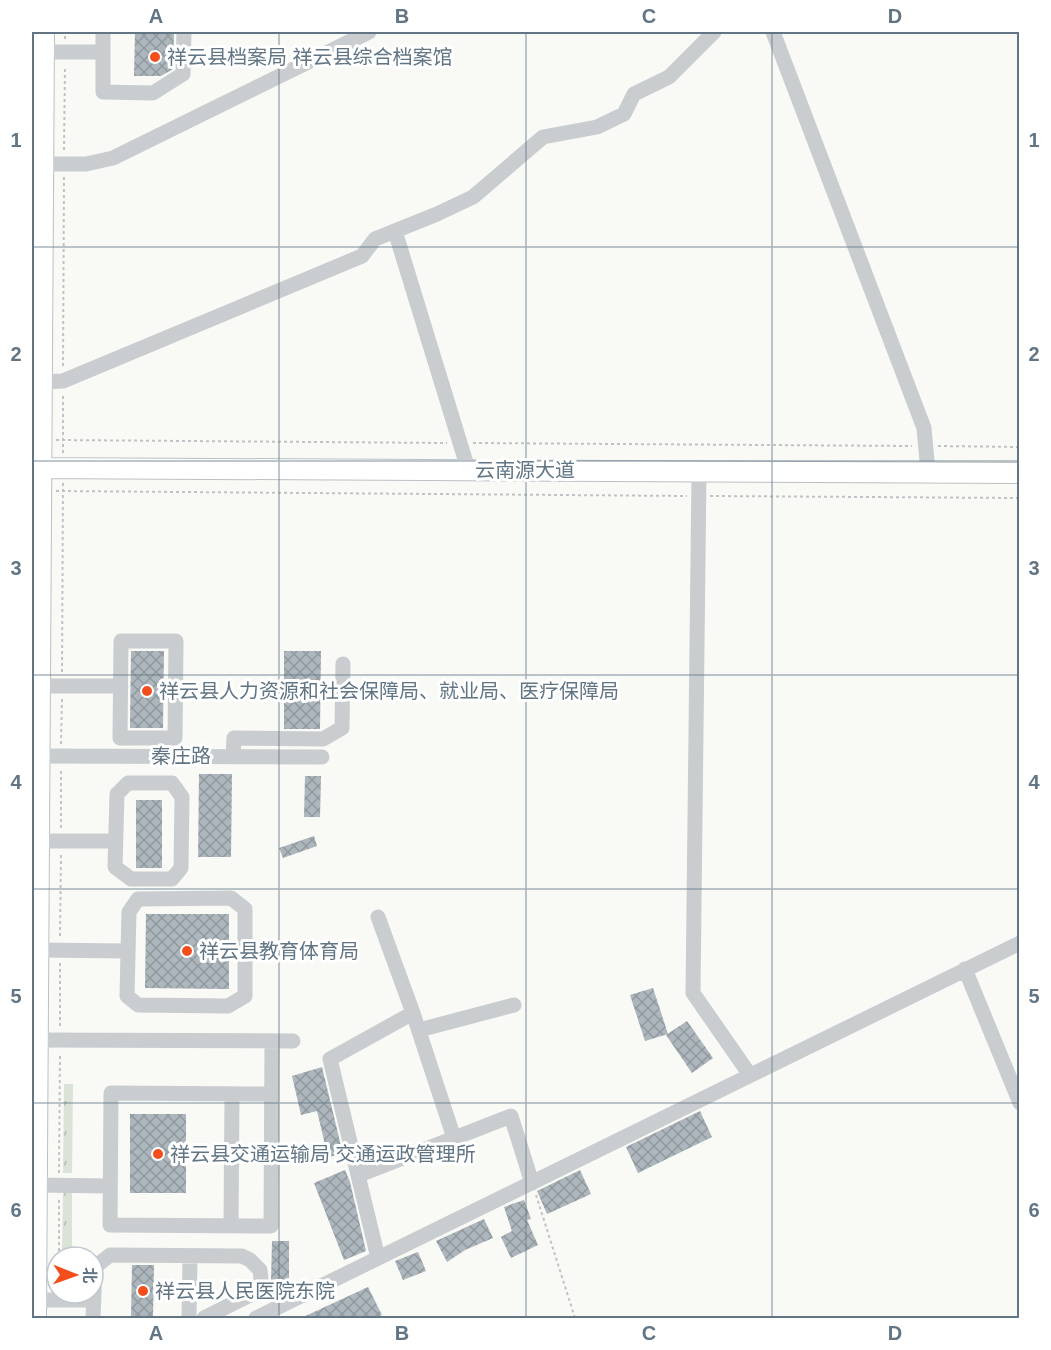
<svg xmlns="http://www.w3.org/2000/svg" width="1051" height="1350" font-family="Arial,'Noto Sans SC',sans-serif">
<defs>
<pattern id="grass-tufts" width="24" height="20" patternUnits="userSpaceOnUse" patternTransform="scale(1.5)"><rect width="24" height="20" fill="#dbe2d7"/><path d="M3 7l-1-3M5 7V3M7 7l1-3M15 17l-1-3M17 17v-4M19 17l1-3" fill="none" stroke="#b5bcb4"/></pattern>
<pattern id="building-cross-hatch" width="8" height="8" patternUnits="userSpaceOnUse" patternTransform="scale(1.5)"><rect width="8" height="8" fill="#acb6bc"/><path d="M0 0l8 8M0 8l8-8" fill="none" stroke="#8f999e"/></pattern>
</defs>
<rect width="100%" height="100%" fill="#f9f9f6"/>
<path fill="url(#grass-tufts)" d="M64,1084H73L72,1173H63Z
M63,1190H72V1257H62Z"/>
<path fill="url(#building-cross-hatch)" d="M135,32H174L173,69L161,76H134Z
M131,651H164L163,728H130Z
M284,651H321L320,729H284Z
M199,774H232L231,857H198Z
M305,776H321L320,817H304Z
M136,800H162V868H136Z
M314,836L317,846L283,858L279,848Z
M146,914H229V989L145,988Z
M653,988L668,1034L645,1041L630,995Z
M687,1021L713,1058L692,1073L666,1035Z
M322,1067L343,1154L328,1157L317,1111L301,1115L292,1076Z
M700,1111L712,1137L638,1173L626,1147Z
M130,1114H186V1193H130Z
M345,1170L350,1182L366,1251L344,1260L314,1183Z
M580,1170L591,1194L547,1214L537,1191Z
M524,1200L531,1219L527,1220L538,1245L511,1258L501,1237L512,1231L504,1207Z
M484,1219L493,1238L465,1250L447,1262L436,1241Z
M272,1241H289V1282H271Z
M418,1252L426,1271L403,1280L395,1261Z
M132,1265H154L153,1318H131Z
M368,1287L382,1315L374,1318H301Z"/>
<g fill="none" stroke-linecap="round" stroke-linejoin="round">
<g stroke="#bcc0c4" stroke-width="22">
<path id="major" d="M32,468L1020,473
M36,1318L44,32"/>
</g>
<path stroke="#c0c3c5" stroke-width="2" stroke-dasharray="3 3" stroke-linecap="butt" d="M65,39V32
M64,150L65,66
M63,366L64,177
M56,440L447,443
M473,443L912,446
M938,446L1020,447
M63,453V393
M56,491L687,496
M710,496L1020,498
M62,672L63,483
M61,744L62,699
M61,828V768
M60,936L61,855
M60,1026V963
M59,1173L60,1053
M536,1195L575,1318
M59,1257V1197"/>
<path stroke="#c9cdd0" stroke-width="15" d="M103,32V92L153,93L183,74L184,32
M773,32L924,428L928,472
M44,52H103
M43,164H86L113,158L369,32
M395,231L468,469
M42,382L63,381L362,256L375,239L437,214L473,197L543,137L597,127L624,114L634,94L669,77L714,32
M699,471L693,993L750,1075
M121,641H176L175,738H120Z
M40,686H121
M39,756L322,757
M233,757L234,738L323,739L342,728L343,664
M128,783H172L182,797L181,868L172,879H131L115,867L117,794Z
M39,841H115
M231,898L245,909V996L228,1006L138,1005L127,996L129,912L138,899Z
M378,917L413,1013L454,1138
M38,950L127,951
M965,969L1020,1103
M419,1030L514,1005
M32,1040L293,1041
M271,1094L111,1093L110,1225L271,1226L272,1041
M359,1175L511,1116L532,1183
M36,1185L110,1186
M231,1226L232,1094
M378,1258L330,1059L413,1013
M36,1300H94
M93,1318L95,1267L110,1255L242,1256L250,1260L260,1270L262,1289L204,1318
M189,1318L190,1256
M256,1318L1020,943"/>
<use href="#major" stroke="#fff" stroke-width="20"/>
</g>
<path fill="none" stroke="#617584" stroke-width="1.5" stroke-opacity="0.55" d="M279,32V1318M526,32V1318M772,32V1318M32,247H1020M32,461H1020M32,675H1020M32,889H1020M32,1103H1020"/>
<g fill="#f34e1c" stroke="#fff" stroke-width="2">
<circle cx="155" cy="57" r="6"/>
<circle cx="147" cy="691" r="6"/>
<circle cx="187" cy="951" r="6"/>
<circle cx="158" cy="1154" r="6"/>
<circle cx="143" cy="1291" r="6"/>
</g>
<g text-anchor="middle" stroke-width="6" stroke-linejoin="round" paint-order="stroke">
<g font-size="20" fill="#617584" stroke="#fff" text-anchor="start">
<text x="167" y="64">祥云县档案局 祥云县综合档案馆</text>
<text x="159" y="698">祥云县人力资源和社会保障局、就业局、医疗保障局</text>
<text x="199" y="958">祥云县教育体育局</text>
<text x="170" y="1161">祥云县交通运输局 交通运政管理所</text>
<text x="155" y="1298">祥云县人民医院东院</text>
</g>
<g font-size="20" fill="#617584" stroke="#fff">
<text x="525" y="477">云南源大道</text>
<text x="181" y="763">秦庄路</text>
</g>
</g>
<rect width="1051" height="1350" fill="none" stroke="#ffffff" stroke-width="66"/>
<g transform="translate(75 1275) rotate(91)"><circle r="28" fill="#ffffff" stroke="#c0c8ce" stroke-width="1.5"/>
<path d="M0-4.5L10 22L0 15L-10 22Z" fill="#f34e1c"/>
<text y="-9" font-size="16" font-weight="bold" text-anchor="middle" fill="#617584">北</text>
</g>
<rect x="33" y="33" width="985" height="1284" fill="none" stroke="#617584" stroke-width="2"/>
<g font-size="20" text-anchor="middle" font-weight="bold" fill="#617584">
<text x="156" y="23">A</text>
<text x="402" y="23">B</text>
<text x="649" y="23">C</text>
<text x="895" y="23">D</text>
<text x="16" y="147">1</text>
<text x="1034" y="147">1</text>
<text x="16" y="361">2</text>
<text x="1034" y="361">2</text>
<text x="16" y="575">3</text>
<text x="1034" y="575">3</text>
<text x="16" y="789">4</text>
<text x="1034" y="789">4</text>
<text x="16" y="1003">5</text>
<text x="1034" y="1003">5</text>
<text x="16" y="1217">6</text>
<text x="1034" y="1217">6</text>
<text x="156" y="1340">A</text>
<text x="402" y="1340">B</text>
<text x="649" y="1340">C</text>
<text x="895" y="1340">D</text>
</g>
</svg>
